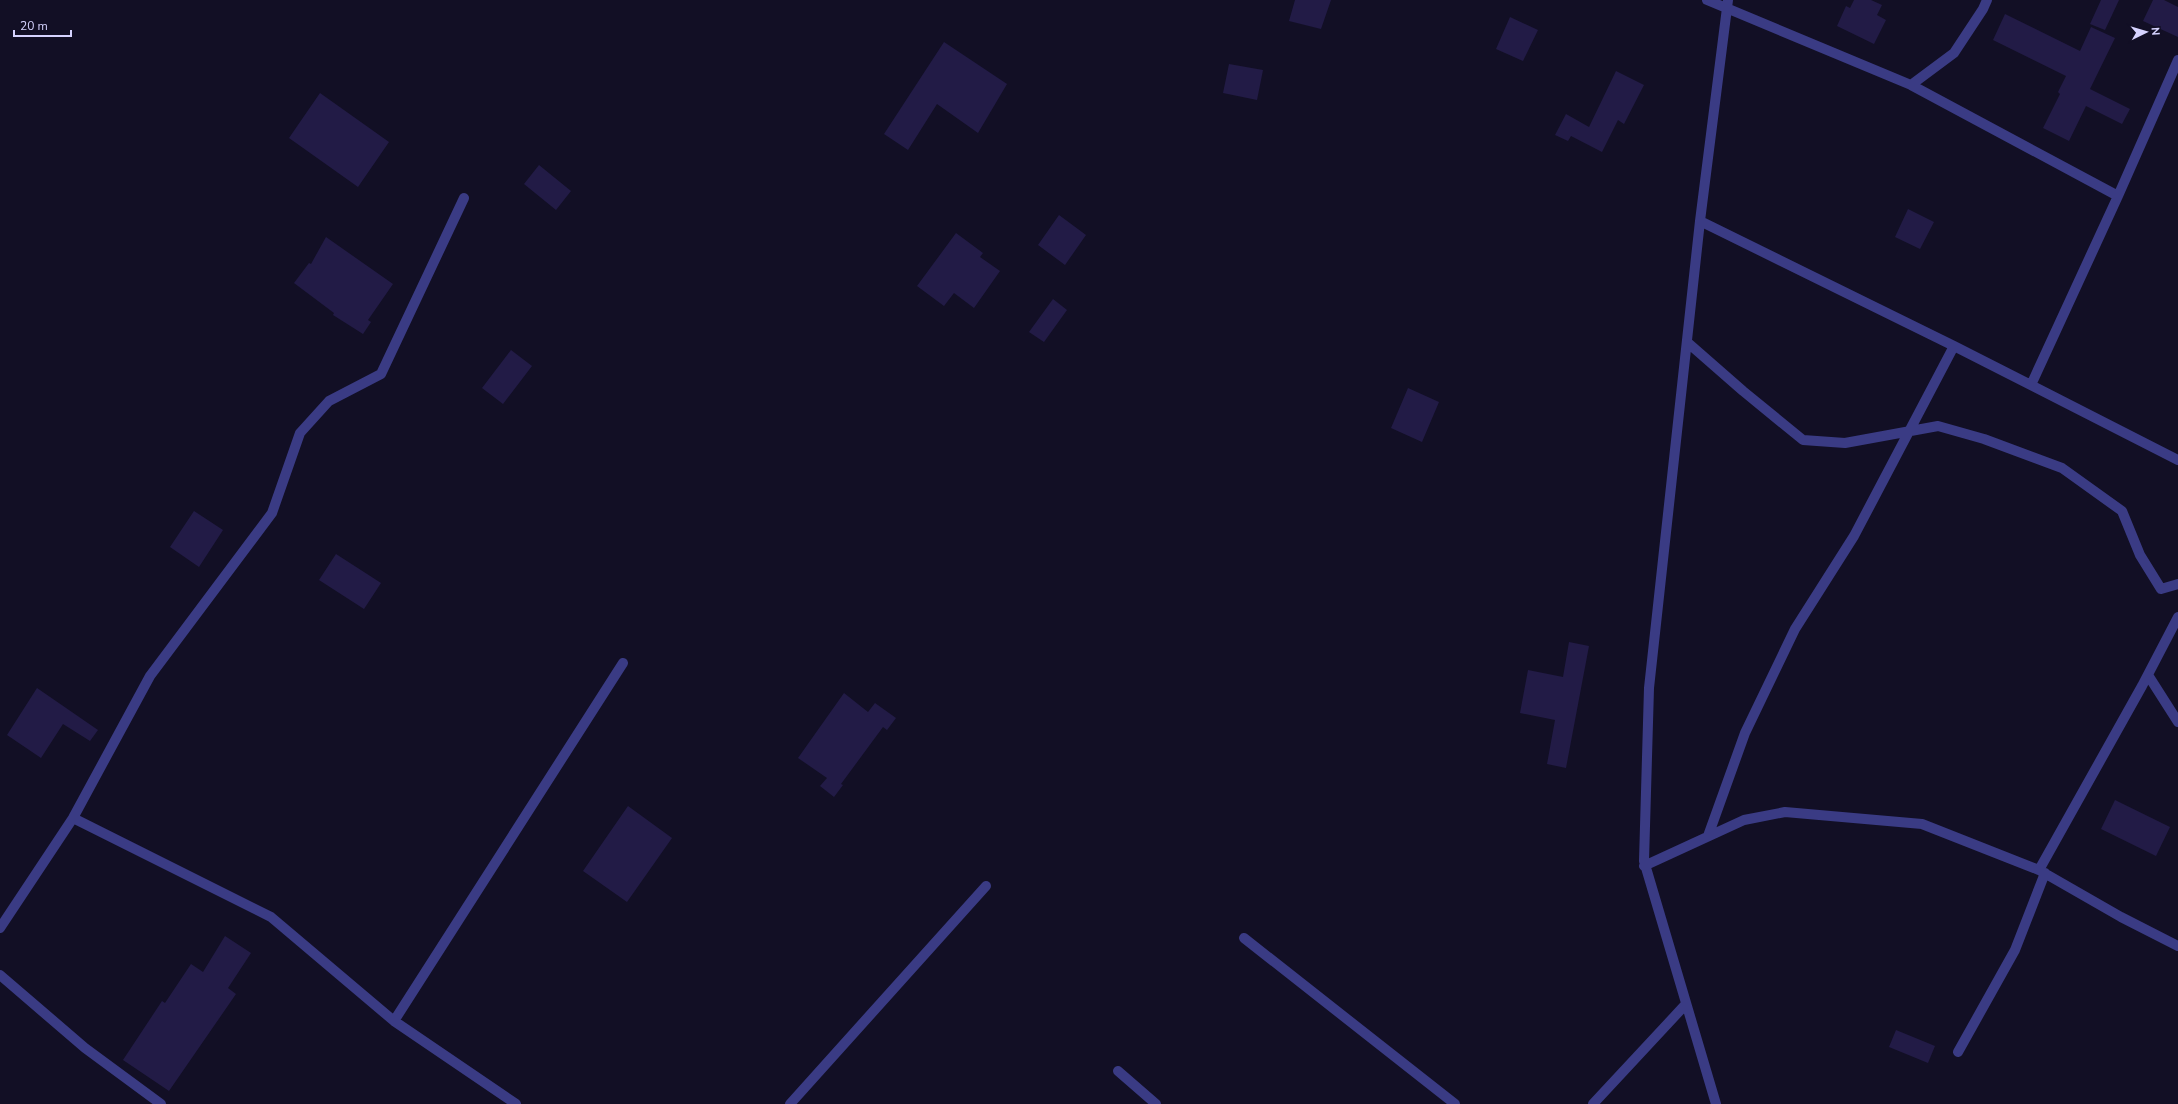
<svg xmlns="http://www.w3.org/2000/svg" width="2178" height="1104" font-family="'Nunito Sans',sans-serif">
<rect width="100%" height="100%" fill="#120f25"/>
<path fill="#221b46" d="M1295,0H1331L1321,29L1289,21Z
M1854,0H1871L1882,5L1877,15L1886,20L1874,44L1837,26L1846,6L1850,8Z
M2101,0H2119L2105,30L2090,24Z
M2153,0H2164L2178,7V37L2143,21Z
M2005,14L2080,51L2091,27L2115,38L2090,89L2130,109L2122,124L2086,106L2069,141L2043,128L2060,94L2058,92L2066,76L1993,40Z
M1510,17L1538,30L1523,61L1496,49Z
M944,42L1007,84L978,133L937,104L908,150L884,134Z
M1229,64L1263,70L1257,100L1223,93Z
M1616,71L1644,85L1624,124L1618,120L1602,152L1571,136L1568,141L1555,135L1566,114L1589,127Z
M320,93L389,142L358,187L289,138Z
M539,165L571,191L556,210L524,184Z
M1908,209L1934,222L1920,249L1895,237Z
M1059,215L1086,235L1065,265L1038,245Z
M956,233L983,253L980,257L1000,271L974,308L954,293L944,306L917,286Z
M326,237L393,284L368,320L371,322L363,334L333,315L334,313L294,283L309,263L311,264Z
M1053,299L1067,310L1044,342L1029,332Z
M511,350L532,366L503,404L482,388Z
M1408,388L1439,402L1422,442L1391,428Z
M194,511L223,530L199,567L170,547Z
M336,554L381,583L364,609L319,580Z
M1569,642L1589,646L1566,768L1547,764L1555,720L1520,713L1528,670L1563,677Z
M37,688L98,730L90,741L63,724L41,758L7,735Z
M844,693L868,712L875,703L896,718L887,730L883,727L841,784L843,785L834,797L820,786L827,778L798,758Z
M2115,800L2170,827L2156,856L2101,829Z
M628,806L672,838L627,902L583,871Z
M225,936L251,953L228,988L236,994L169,1091L123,1060L162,1001L165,1003L191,964L203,972Z
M1896,1030L1935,1046L1928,1063L1889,1047Z"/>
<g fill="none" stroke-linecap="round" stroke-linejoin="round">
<path stroke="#3a3b84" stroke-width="10" d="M1707,0L1911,85L2118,196
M1911,85L1954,53L1983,9L1987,0
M1700,221L1954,346L2178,460
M1687,342L1743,391L1803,440L1845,443L1938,426L1984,439L2062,468L2122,511L2140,555L2161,589L2178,584
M2031,385L2118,196L2178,60
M2148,675L2178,722
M73,818L271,917L394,1021L516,1104
M1708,836L1745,733L1795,629L1854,536L1954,346
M1644,866L1744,820L1785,812L1922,824L2039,870L2121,917L2178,946
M2039,870L2142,686L2178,617
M0,928L73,818L150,676L272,513L300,433L329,401L381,374L464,198
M1244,938L1455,1104
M0,975L85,1048L161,1104
M394,1021L623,663
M1958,1052L2015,950L2045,873
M1118,1071L1156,1104
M790,1104L986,886
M1593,1104L1686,1004
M1716,1104L1644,861L1649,688L1700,221L1728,0"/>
</g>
<g transform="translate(2146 32) rotate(85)" stroke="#120f25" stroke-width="3" paint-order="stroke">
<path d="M0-3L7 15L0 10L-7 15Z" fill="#d6d3ff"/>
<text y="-6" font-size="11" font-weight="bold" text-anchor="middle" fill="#d6d3ff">N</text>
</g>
<path d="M14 30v6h57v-6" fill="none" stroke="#d6d3ff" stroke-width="2"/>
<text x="20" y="30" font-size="12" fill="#d6d3ff" stroke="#120f25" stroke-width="3" paint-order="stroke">20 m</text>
</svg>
